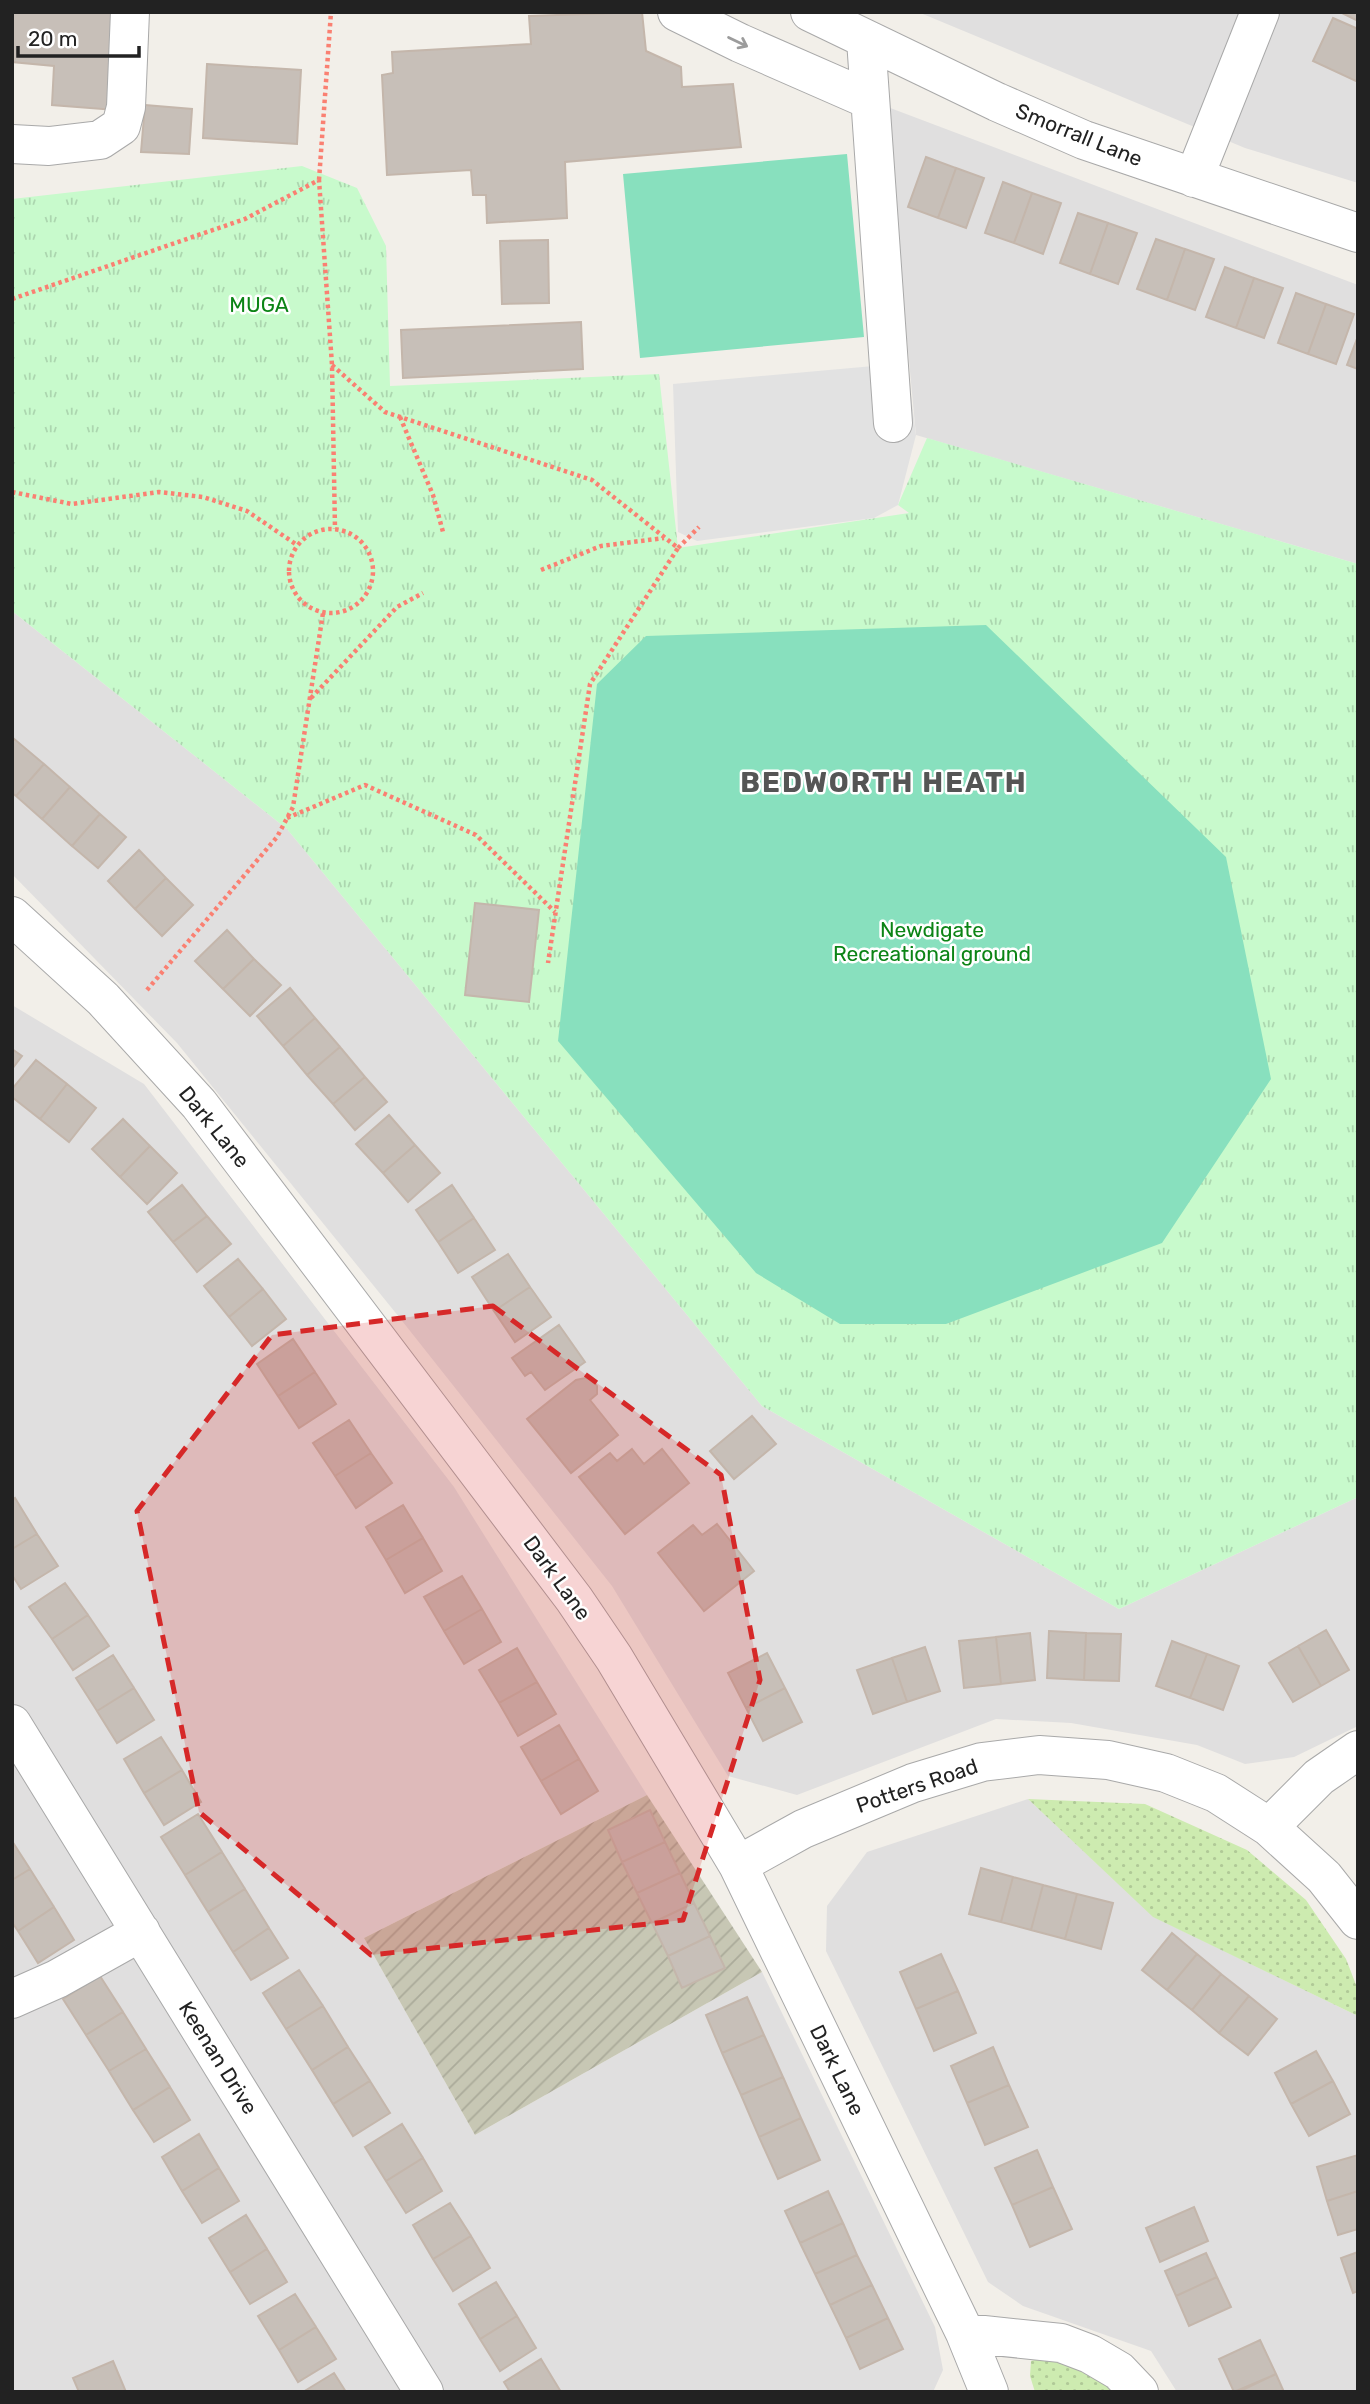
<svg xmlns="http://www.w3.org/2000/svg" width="1370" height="2404" font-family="Rubik,sans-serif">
<defs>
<pattern id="construction-furrows" width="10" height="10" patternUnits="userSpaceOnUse" patternTransform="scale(1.75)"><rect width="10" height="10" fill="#c7c7b4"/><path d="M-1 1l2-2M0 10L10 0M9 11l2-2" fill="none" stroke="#abab9a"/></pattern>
<pattern id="grass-dots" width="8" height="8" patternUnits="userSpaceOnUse" patternTransform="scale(1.75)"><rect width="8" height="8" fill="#cdebb0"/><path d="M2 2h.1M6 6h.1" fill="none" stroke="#b0c997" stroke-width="1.8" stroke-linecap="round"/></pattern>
<pattern id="park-tufts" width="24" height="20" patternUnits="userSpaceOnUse" patternTransform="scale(1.75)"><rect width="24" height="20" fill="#c8facc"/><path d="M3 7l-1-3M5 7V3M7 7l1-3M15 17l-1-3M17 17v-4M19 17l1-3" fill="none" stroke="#acd6af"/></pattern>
</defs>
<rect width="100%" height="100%" fill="#f2efe9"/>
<path fill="#e0dfdf" d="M918,12H1358V183L1245,148Z
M885,106L1358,285V564L916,435Z
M12,611L287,829L762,1406L1119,1609L1358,1497V1726L1294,1757L1245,1764L1197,1745L1071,1723L996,1719L797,1795L728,1776L612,1586L399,1317L177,1043L12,874Z
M12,1005L144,1084L454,1487L647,1795L364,1938L475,2135L762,1972L935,2327L943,2370L933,2392H12Z
M1028,1799L1154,1917L1358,2016V2392H1177L1151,2351L1023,2306L988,2282L826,1951L827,1906L867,1852Z"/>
<path fill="url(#construction-furrows)" d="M647,1795L762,1972L475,2135L364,1938Z"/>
<path fill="url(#grass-dots)" d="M1028,1799L1145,1804L1247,1850L1306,1900L1346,1959L1358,1990V2016L1153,1917Z
M1042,2358H1066L1118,2392H1035L1030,2376L1031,2361Z"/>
<path fill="url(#park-tufts)" d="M302,166L357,188L386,246L390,386L659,374L678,548L909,513L898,505L927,438L1358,564V1497L1119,1609L762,1406L287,829L12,611V199Z"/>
<path fill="#88e0be" d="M847,154L864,337L640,358L623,174Z
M986,625L1226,857L1271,1079L1162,1243L946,1324H840L756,1273L558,1041L597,684L646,636Z"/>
<path fill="#e2e2e2" d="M907,363L916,435L898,505L874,518L697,541L678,532L673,384Z"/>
<path fill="#c7bfb8" stroke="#c4b6ab" stroke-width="2" d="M12,12H122L115,110L52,105L54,66L12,62Z
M642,12L646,51L681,67L682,87L733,84L741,147L565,162L567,218L487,223L486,195H473L471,170L387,175L382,75L393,73L392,52L531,44L529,16Z
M1340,12H1358V21Z
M1333,18L1358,29V82L1313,61Z
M207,64L301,70L297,144L203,138Z
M145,105L192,109L189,154L141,152Z
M926,157L956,168L938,218L908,207Z
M956,168L984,178L966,228L938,218Z
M1003,182L1032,193L1014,243L985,233Z
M1032,193L1061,203L1043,254L1014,243Z
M1078,213L1108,223L1090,274L1060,263Z
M1108,223L1137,233L1118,284L1090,274Z
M1156,239L1185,249L1167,300L1137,289Z
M548,240L549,303L502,304L500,241Z
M1185,249L1214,259L1195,310L1167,300Z
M1225,267L1254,278L1236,328L1206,317Z
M1254,278L1283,288L1264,338L1236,328Z
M1296,293L1326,304L1308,354L1278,343Z
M1326,304L1354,314L1336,364L1308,354Z
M581,322L583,369L403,378L401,330Z
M1358,336V369L1347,365Z
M13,738L44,764L16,796L12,793Z
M44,764L70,787L42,819L16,796Z
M70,787L100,814L72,846L42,819Z
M100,814L126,837L98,868L72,846Z
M139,850L166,878L135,909L108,881Z
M166,878L193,905L162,936L135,909Z
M475,903L539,910L529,1002L465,995Z
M227,930L254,959L223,989L195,961Z
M254,959L281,985L250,1016L223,989Z
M290,988L315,1018L283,1046L257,1016Z
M315,1018L340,1047L307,1075L283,1046Z
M340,1047L365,1077L333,1104L307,1075Z
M12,1049L22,1056L12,1069Z
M36,1060L67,1084L40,1119L12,1097V1089Z
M365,1077L387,1102L355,1130L333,1104Z
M67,1084L96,1108L69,1142L40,1119Z
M389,1115L415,1145L383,1173L356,1144Z
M123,1119L150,1146L120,1177L92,1149Z
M415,1145L440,1173L408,1202L383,1173Z
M150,1146L177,1173L147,1204L120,1177Z
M182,1185L207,1216L173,1242L148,1212Z
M452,1185L474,1218L438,1242L416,1210Z
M207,1216L231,1244L197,1272L173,1242Z
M474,1218L495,1250L458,1273L438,1242Z
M508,1254L530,1287L494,1311L472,1277Z
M238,1259L263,1289L229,1317L204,1286Z
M530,1287L551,1317L515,1342L494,1311Z
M263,1289L286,1319L252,1346L229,1317Z
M559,1325L585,1362L545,1390L531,1372L525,1376L512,1358Z
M293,1339L315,1372L278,1396L257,1364Z
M315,1372L336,1404L299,1428L278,1396Z
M590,1377L597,1386V1394L590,1400L618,1435L571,1473L527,1419L576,1380Z
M752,1416L776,1444L734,1479L710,1451Z
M349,1420L371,1453L335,1476L313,1443Z
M632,1449L644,1464L662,1449L689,1483L625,1534L579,1477L610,1453L617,1461Z
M371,1453L392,1483L356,1508L335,1476Z
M15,1498L37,1534L12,1549V1500Z
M403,1505L423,1538L386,1560L366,1527Z
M717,1524L754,1571L704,1611L658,1553L693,1525L702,1535Z
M37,1534L58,1566L21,1589L12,1575V1549Z
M423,1538L442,1571L405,1593L386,1560Z
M462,1576L482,1609L444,1631L424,1597Z
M65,1583L88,1615L52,1639L29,1607Z
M482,1609L501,1642L464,1664L444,1631Z
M88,1615L109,1646L73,1670L52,1639Z
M1326,1630L1349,1670L1321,1686L1298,1646Z
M1049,1631L1086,1633L1084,1680L1047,1678Z
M1030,1633L1035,1680L1001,1684L996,1637Z
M1086,1633L1121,1634L1119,1681L1084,1680Z
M996,1637L1001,1684L964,1688L959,1641Z
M1172,1641L1207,1654L1190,1698L1156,1686Z
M1298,1646L1321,1686L1293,1702L1269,1663Z
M925,1647L940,1691L907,1702L892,1658Z
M517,1648L537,1682L499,1703L479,1670Z
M767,1653L785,1688L746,1708L728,1673Z
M1207,1654L1239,1666L1223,1710L1190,1698Z
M113,1655L134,1688L97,1711L76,1678Z
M892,1658L907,1702L873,1714L857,1670Z
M537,1682L556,1714L518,1736L499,1703Z
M134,1688L154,1720L117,1743L97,1711Z
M785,1688L802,1722L763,1741L746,1708Z
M559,1725L579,1759L541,1781L521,1747Z
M161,1737L182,1770L144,1793L124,1759Z
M579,1759L598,1791L561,1814L541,1781Z
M182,1770L201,1802L164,1825L144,1793Z
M650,1810L665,1842L622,1862L608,1830Z
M198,1814L222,1852L185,1875L161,1837Z
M12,1841L30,1869L12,1880Z
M665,1842L680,1873L637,1893L622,1862Z
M222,1852L245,1889L208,1912L185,1875Z
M981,1868L1013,1877L1001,1922L969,1914Z
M30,1869L54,1907L18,1931L12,1922V1880Z
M680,1873L694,1903L652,1923L637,1893Z
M1013,1877L1043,1885L1031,1930L1001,1922Z
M1043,1885L1077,1894L1065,1939L1031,1930Z
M245,1889L269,1928L233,1952L208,1912Z
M1077,1894L1113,1903L1101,1949L1065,1939Z
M694,1903L710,1936L668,1956L652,1923Z
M54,1907L74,1940L38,1963L18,1931Z
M269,1928L288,1958L251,1980L233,1952Z
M1172,1933L1197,1954L1167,1990L1142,1970Z
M710,1936L725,1968L682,1988L668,1956Z
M941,1954L958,1991L916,2009L900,1972Z
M1197,1954L1221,1974L1192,2010L1167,1990Z
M299,1970L323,2006L286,2029L263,1993Z
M1221,1974L1249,1996L1219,2033L1192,2010Z
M100,1976L123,2012L86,2035L63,1999Z
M958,1991L976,2033L934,2051L916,2009Z
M1249,1996L1277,2019L1248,2055L1219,2033Z
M747,1997L764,2035L722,2053L706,2015Z
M323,2006L348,2047L312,2070L286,2029Z
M123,2012L146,2049L109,2071L86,2035Z
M764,2035L783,2077L741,2095L722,2053Z
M348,2047L370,2081L333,2104L312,2070Z
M993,2047L1009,2085L967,2103L951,2066Z
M146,2049L170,2087L133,2110L109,2071Z
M1316,2051L1333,2081L1291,2104L1275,2073Z
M783,2077L801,2118L759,2137L741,2095Z
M370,2081L390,2113L353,2136L333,2104Z
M1333,2081L1350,2114L1309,2136L1291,2104Z
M1009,2085L1028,2127L985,2145L967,2103Z
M170,2087L190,2120L154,2142L133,2110Z
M801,2118L820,2160L778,2179L759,2137Z
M402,2124L423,2158L386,2181L365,2147Z
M199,2134L219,2168L182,2191L162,2157Z
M1037,2150L1053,2187L1012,2205L995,2168Z
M1358,2155V2191L1327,2201L1317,2167Z
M423,2158L442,2191L406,2213L386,2181Z
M219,2168L239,2201L202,2223L182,2191Z
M1053,2187L1072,2229L1030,2247L1012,2205Z
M828,2191L843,2223L800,2243L785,2211Z
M1358,2191V2229L1338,2235L1327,2201Z
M450,2203L471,2236L433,2259L413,2225Z
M1194,2207L1208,2241L1160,2262L1146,2228Z
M246,2215L267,2249L230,2272L209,2238Z
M843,2223L857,2255L815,2274L800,2243Z
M471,2236L490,2268L453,2291L433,2259Z
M267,2249L287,2282L250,2304L230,2272Z
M1358,2252V2291L1353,2293L1341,2258Z
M1206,2253L1217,2277L1176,2296L1165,2271Z
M857,2255L872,2285L830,2305L815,2274Z
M1217,2277L1231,2307L1189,2326L1176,2296Z
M496,2282L517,2316L480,2339L459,2304Z
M872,2285L888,2318L846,2338L830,2305Z
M295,2294L316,2327L279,2350L258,2316Z
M517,2316L536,2348L500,2371L480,2339Z
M888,2318L903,2349L860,2369L846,2338Z
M316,2327L336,2359L298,2382L279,2350Z
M1260,2340L1276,2374L1234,2392L1219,2359Z
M541,2359L561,2392H510L504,2382Z
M113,2361L126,2392H79L73,2378Z
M334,2373L346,2392H303Z
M1276,2374L1284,2392H1238Z"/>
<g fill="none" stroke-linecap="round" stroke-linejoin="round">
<g stroke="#a9a9a9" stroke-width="40">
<path id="minor" d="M677,12L740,43L870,100
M810,12L997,102L1084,140L1358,233
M866,40L893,423
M12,144L49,146L100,140L121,126L126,107L130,12
M1194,178L1260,12
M12,916L103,999L199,1104L574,1599L614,1658L738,1865L965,2333L989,2392
M12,1724L424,2392
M1269,1827L1324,1877L1358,1920
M738,1865L803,1829L913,1783L982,1762L1039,1755L1108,1760L1166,1773L1216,1793L1269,1827L1319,1777L1358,1750
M12,1999L57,1979L141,1932
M965,2333L1061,2343L1090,2354L1119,2371L1139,2392"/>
</g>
<path stroke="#fa8072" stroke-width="4.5" stroke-dasharray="3.5 3.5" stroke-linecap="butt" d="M319,180L331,12
M12,299L245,219L319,180L332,365L335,529
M332,365L385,412L592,480L678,548L590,684L548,963
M400,417L433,495L443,532
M12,492L72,504L159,492L203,497L247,511L297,545
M289 571a42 42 0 1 1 84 0a42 42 0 1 1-84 0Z
M678,548L699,527
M541,570L601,546L664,538
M311,698L397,607L423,593
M287,818L365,785L476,835L555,912
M147,990L277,837L293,807L323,613"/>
<use href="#minor" stroke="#fff" stroke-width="38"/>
</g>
<defs><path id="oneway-shaft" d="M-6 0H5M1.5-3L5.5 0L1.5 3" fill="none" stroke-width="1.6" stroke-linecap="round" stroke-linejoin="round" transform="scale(1.75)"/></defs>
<use stroke="#9c9c9c" href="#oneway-shaft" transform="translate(738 42) rotate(26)"/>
<path fill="#d62828" fill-opacity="0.2" stroke="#d62828" stroke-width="5" stroke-dasharray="14 9" stroke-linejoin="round" d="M493,1306L721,1475L760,1680L683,1920L371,1955L199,1812L137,1511L272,1335Z"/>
<g text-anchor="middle" stroke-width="5" stroke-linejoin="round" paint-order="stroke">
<g font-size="21" fill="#222" stroke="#fff">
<text transform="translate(1079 135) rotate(22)" y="7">Smorrall Lane</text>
<text transform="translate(214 1127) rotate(51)" y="7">Dark Lane</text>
<text transform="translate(557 1578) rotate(54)" y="7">Dark Lane</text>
<text transform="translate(917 1786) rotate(-19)" y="7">Potters Road</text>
<text transform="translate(218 2058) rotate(58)" y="7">Keenan Drive</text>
<text transform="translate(837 2070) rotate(64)" y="7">Dark Lane</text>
</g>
<g font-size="21" fill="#0c8416" stroke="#fff">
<text x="259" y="312">MUGA</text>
<text x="932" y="937">Newdigate<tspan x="932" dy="24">Recreational ground</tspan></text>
</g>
<g font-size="28" font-weight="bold" letter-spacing="2" fill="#555" stroke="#fff">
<text x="884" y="792">BEDWORTH HEATH</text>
</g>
</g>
<rect width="1370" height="2404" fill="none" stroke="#222222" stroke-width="28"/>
<path d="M18 46v10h121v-10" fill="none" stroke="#222222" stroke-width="3.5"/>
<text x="28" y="46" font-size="21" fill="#222222" stroke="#ffffff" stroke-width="5" paint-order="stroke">20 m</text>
</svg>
